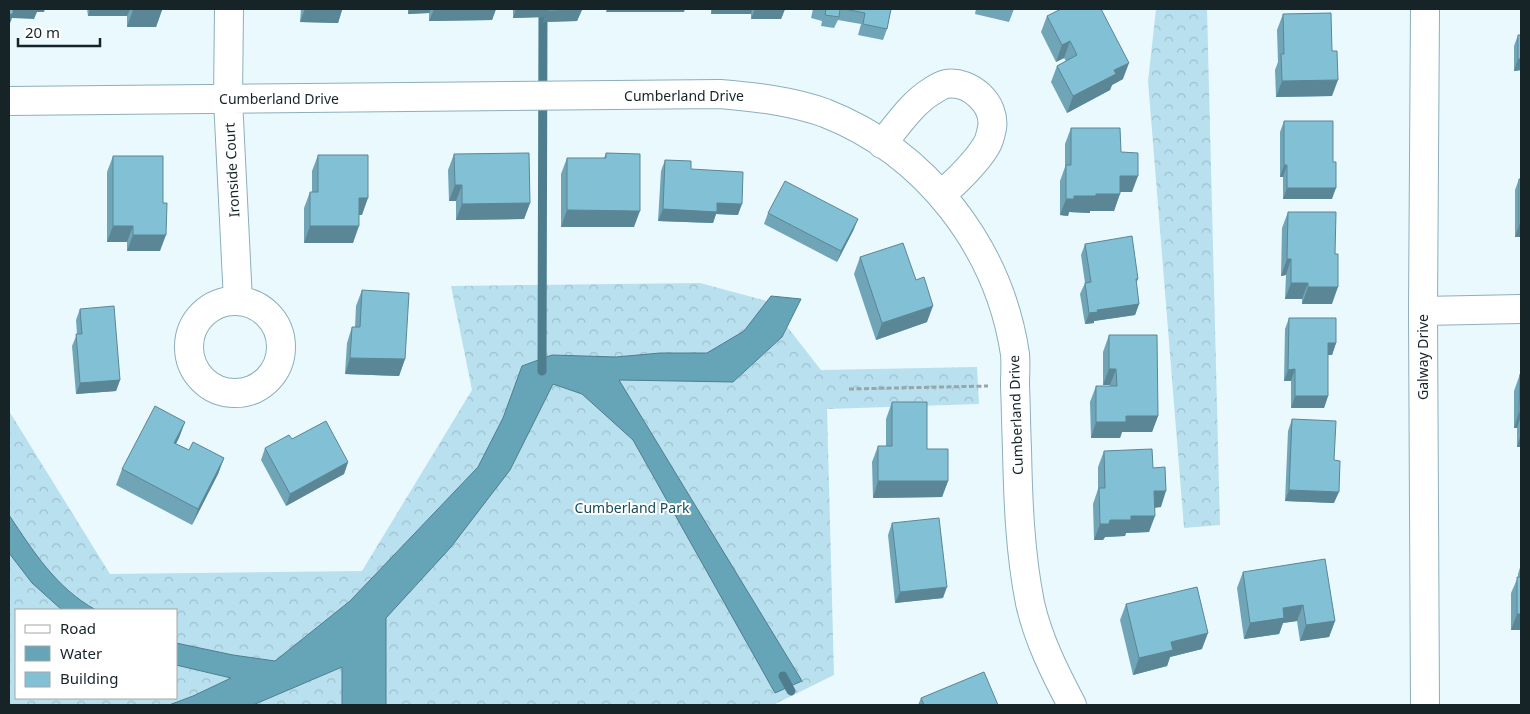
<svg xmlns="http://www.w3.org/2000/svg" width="1530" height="714" font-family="'Noto Sans',sans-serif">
<defs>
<pattern id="forest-crowns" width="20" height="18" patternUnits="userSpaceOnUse" patternTransform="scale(1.25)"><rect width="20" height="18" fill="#b9e0ee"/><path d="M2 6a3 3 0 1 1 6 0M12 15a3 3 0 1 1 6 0" fill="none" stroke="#9ec0cc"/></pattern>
</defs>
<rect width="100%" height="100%" fill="#eaf9fe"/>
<path fill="url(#forest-crowns)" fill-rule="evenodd" d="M1156,9H1207L1220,525L1184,528L1148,81Z
M700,283L767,301L821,370L977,367L979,404L827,409L834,675L773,705H9V411L110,574L362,571L472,390L451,286ZM16,610H176V698H16Z"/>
<path fill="#66a4b8" stroke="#4e7e8d" d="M771,296L801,299L782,337L733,382L619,380L802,681L775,693L633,440L582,394L553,384L510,470L451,547L386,618V705H342V667L253,705H169L193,696L231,678L176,665V643L233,655L275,661L350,601L478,467L503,418L522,366L552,355L616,357L660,353H707L744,331Z
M9,515C33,551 56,588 96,610H62L32,583L9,553Z"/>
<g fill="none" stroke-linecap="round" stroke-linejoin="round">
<path stroke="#4e7e8d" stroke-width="9" d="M542,371L543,9
M783,676L791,691"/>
<g stroke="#8cafbb" stroke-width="30">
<path id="minor" d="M229,9L228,99L238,301
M9,101L720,94C755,97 792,101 825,113C927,153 999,248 1015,354C1016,364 1015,375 1015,386C1016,407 1016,428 1017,449C1018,500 1020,553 1030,603C1038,639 1055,673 1072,705
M882,144C897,126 912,103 932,91C935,89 942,85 946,84C970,80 996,104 992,128C991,133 989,142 986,146C978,160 954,185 941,194
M189 347a46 46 0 1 1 92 0a46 46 0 1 1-92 0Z
M1423,311L1521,309
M1425,705L1423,311L1425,9"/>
</g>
<path stroke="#97a6aa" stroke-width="3" stroke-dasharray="5 2.5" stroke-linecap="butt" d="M849,389L988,386"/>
<use href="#minor" stroke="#fff" stroke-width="28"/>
</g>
<path fill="#6fa5b7" d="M87,9H162V10L156,27H127V16H88Z
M301,9H378L377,10H342L338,23L300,22Z
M408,9H496L492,20L429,21V13L408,14Z
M513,9H582L577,21L543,22L545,17L513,18Z
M711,9H785L781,19H751V14H711Z
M813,9H891L887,29L883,40L858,35L861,24L838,20L834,28L821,26L822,21L811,18Z
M976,9H1014L1009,22L975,14Z
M1283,14L1332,51V96L1276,97L1275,70L1278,62L1277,30Z
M1047,16L1123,79L1112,85L1110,90L1067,113L1051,82L1057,66L1066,61L1064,58L1056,62L1041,32Z
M1518,35H1521V70L1514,71V46Z
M1284,121L1332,199H1283V177H1280V132Z
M1071,128L1121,152L1132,192H1120L1114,211H1090V213L1069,212L1068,216L1060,215V181L1065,167V144Z
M606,153L634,227H561V174L567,158H604Z
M454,154L530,203L524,219L456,220V201H449L448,170Z
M318,155L362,215H359L353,243H304V208L310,192H312V171Z
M113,156L160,251H127V242H107V172Z
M665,160L691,169L738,215L716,214L713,223L658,221L661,171Z
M1519,179H1521V237H1515V190Z
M1288,212L1332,304H1302V299H1285L1286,275L1281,276L1282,228Z
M768,213L858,219L853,231L837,262L764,224Z
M1085,244L1138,279L1136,284L1139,304L1135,315L1094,321V323L1085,324L1080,294L1085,283L1081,255Z
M860,257L916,280L927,322L876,340L854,274Z
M362,290L405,359L399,376L345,374L347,343L352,327H355L356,306Z
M80,309L120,380L116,391L76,394L72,346L77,334L76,320Z
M1289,318L1336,343L1332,355H1328V396L1324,408H1291V381H1284L1285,329Z
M1109,335L1158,416L1152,432H1122L1120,438H1091L1090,402L1096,386H1110V385H1103V352Z
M1520,374H1521V447H1517V428H1514V391Z
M892,402L927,449L948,481L942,497L873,498L872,462L878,446H886V419Z
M1292,419L1334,460V503L1285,501L1288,431Z
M185,422L176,444L189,450L224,458L218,474L192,525L116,485L122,469Z
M265,448L348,462L344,474L286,506L261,460Z
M1104,451L1153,468L1161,507L1154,508L1149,532L1126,533L1125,536L1105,537L1103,540H1094L1093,504L1098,489V467Z
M892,523L943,598L895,603L888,535Z
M1521,564V630H1511V593L1518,577V574Z
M1243,572L1335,621L1329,637L1300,641L1297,621L1283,623L1279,634L1244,639L1237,588Z
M1126,604L1202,649L1170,657L1167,666L1133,675L1120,620Z
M921,698L998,705H918Z"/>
<path fill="#5a8695" d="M11,9H45L44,12H37L34,19L12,18L9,26V14Z
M90,9H130L127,16H88Z
M305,9H378L377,10H342L338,23L300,22Z
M409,9H431L429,13L408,14Z
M434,9H496L492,20L429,21Z
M516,9H554L582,10L577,21L543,22L545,17L513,18Z
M607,9H685L684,12H606Z
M713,9H752L751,14H711Z
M755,9H785L781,19H751Z
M133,10H162L156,27H127Z
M1070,41L1064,58L1056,62L1062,45Z
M1518,59H1521V70L1514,71Z
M1129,63L1123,79L1112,85L1110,90L1067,113L1073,96L1114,70Z
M1338,80L1332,96L1276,97L1282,81Z
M1284,165H1287L1283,177H1280Z
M1120,176H1138L1132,192H1114Z
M455,185H462L456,201H449Z
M1287,188H1336L1332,199H1283Z
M1096,194H1120L1114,211H1090V213L1069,212L1068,216L1060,215L1066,199L1074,196Z
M359,198H368L362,215H353Z
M530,203L524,219L456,220L462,204Z
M717,203L742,204L738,215L716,214L713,223L658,221L663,209Z
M567,210L640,211L634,227H561Z
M858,219L853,231L837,262L841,251Z
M1519,225H1521V237H1515Z
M113,226H133L127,242H107Z
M310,226H359L353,243H304Z
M133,235H166L160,251H127Z
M1287,259H1291L1286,275L1281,276Z
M1291,283H1308L1302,299H1285Z
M1308,287H1338L1332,304H1302Z
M1139,304L1135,315L1094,321V323L1085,324L1089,313L1097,310Z
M933,306L927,322L876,340L882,323Z
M1328,343H1336L1332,355H1324Z
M350,358L405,359L399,376L345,374Z
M1109,369H1116L1110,385H1103Z
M1295,369L1291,381H1284L1288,370Z
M120,380L116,391L76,394L80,383Z
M1295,396H1328L1324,408H1291Z
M1519,412H1521V416L1517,428H1514Z
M1126,416H1158L1152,432H1122L1120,438H1091L1096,422Z
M185,422L179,438L168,459L174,443Z
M1521,434V447H1517Z
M224,458L218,474L192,525L198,509Z
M348,462L344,474L286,506L290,494Z
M878,481H948L942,497L873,498Z
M1289,490L1339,492L1334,503L1285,501Z
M1154,491H1166L1161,507L1148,508Z
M1131,516H1155L1149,532L1126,533L1125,536L1105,537L1103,540H1094L1100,524L1110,520Z
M947,587L943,598L895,603L900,592Z
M1303,605L1297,621L1283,623L1279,634L1244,639L1250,623L1283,608Z
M1517,614H1521V630H1511Z
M1335,621L1329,637L1300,641L1306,625Z
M1208,633L1202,649L1170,657L1167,666L1133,675L1139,658L1171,642Z"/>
<path fill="#81c0d5" stroke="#5a8695" d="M9,9H13V14H9Z
M133,9H162V10H133Z
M550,9H582V10L547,11Z
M824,9H840L839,17L825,15L826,9Z
M844,9H891L887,29L863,24L865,13Z
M1061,9H1101L1129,63L1114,70L1116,74L1073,96L1057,66L1077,55L1070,41L1062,45L1047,16Z
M1331,13L1332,51H1337L1338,80L1282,81L1281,54H1284L1283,14Z
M1518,35H1521V59H1518Z
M1284,121H1333V162H1336V188H1287V165H1284Z
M1071,128H1120L1121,152L1138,153V176H1120V194H1096V196H1074V199H1066V165H1071Z
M529,153L530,203L462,204V185H455L454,154Z
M606,153L640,154V211L567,210V158H606Z
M318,155H368V198H359V226H310V192H318Z
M113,156H163V203H167L166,235H133V226H113Z
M665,160L691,161V169L743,172L742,204L717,203V212L663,209Z
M1519,179H1521V225H1519Z
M785,181L858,219L841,251L768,213Z
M1288,212H1336L1335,254H1338V287H1308V283H1291V259H1287Z
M1132,236L1138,279H1136L1139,304L1097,310L1098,312L1089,313L1085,283L1091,282L1085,244Z
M903,243L916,280L924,277L933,306L882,323L860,257Z
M362,290L409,293L405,359L350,358L352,327H360Z
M114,306L120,380L80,383L76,334H82L80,309Z
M1289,318H1336V343H1328V396H1295V369L1288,370Z
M1109,335H1157L1158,416H1126V422H1096V386H1117L1116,369H1109Z
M1520,374H1521V412H1519Z
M892,402H927V449H948V481H878V446H892Z
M155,406L185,422L174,443L189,450L193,442L224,458L198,509L122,469Z
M1292,419L1336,421L1334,460L1340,461L1339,492L1289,490Z
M326,421L348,462L290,494L265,448L289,435L292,439Z
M1152,449L1153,468L1165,467L1166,491H1154L1155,516H1131V520H1110L1109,524H1100L1099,488H1105L1104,451Z
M939,518L947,587L900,592L892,523Z
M1325,559L1335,621L1306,625L1303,605L1283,608L1284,618L1250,623L1243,572Z
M1517,577H1521V614H1517Z
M1197,587L1208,633L1171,642L1173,650L1139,658L1126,604Z
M984,672L998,705H924L921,698Z"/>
<g text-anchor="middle" stroke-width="4" stroke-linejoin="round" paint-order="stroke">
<g font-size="14" fill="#162428" stroke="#fff">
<text x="684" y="101">Cumberland Drive</text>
<text x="279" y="104">Cumberland Drive</text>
<text transform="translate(232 170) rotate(-93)" y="5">Ironside Court</text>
<text transform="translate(1423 357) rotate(-90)" y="5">Galway Drive</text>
<text transform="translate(1016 415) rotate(-92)" y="5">Cumberland Drive</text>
</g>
<g font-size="14" fill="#164c5b" stroke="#fff">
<text x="632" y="513">Cumberland Park</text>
</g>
</g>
<rect width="1530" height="714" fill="none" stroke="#162428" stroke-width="20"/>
<rect x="15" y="609" width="162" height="90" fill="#ffffff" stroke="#a2a7a9"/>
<rect x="25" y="625" width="25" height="8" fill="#ffffff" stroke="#a2a7a9"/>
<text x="60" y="634" font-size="15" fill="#162428">Road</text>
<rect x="25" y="646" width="25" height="15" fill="#66a4b8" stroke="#a2a7a9"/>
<text x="60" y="659" font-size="15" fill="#162428">Water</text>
<rect x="25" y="672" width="25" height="15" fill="#81c0d5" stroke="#a2a7a9"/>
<text x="60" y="684" font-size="15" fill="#162428">Building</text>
<path d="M18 38v8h82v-8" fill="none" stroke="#162428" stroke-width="2.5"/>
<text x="25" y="38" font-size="15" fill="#162428" stroke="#ffffff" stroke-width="4" paint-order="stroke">20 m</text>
</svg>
